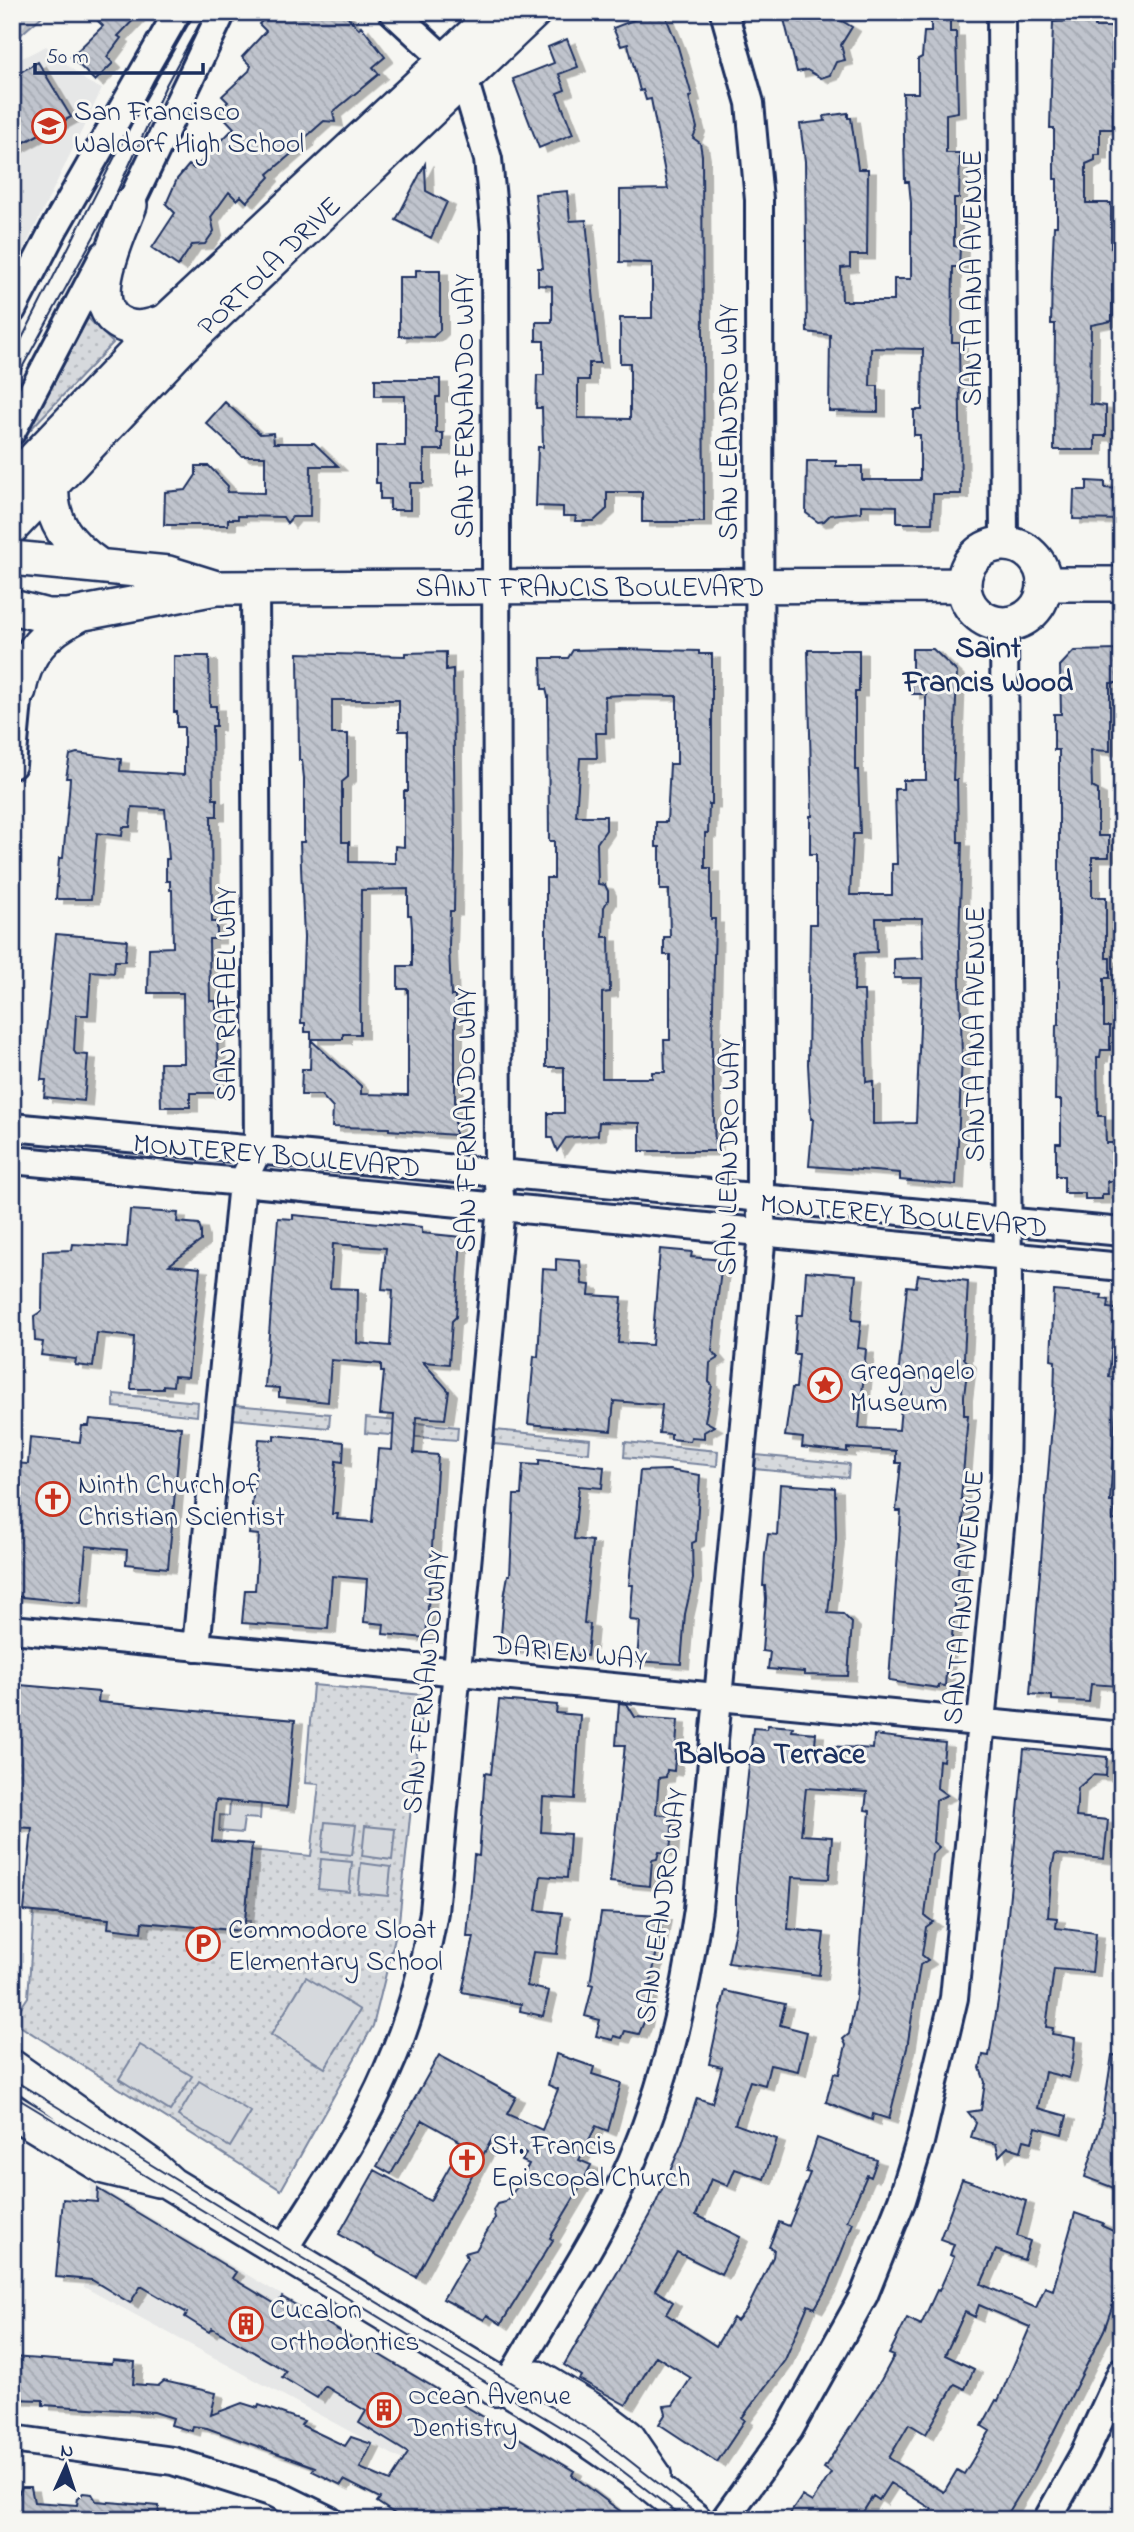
<svg xmlns="http://www.w3.org/2000/svg" width="1134" height="2532" font-family="'Indie Flower',sans-serif">
<defs>
<pattern id="grass-dots" width="8" height="8" patternUnits="userSpaceOnUse" patternTransform="scale(1.75)"><rect width="8" height="8" fill="#d6d9dd"/><path d="M2 2h.1M6 6h.1" fill="none" stroke="#b7bbc0" stroke-width="1.8" stroke-linecap="round"/></pattern>
<pattern id="forest-firs" width="22" height="20" patternUnits="userSpaceOnUse" patternTransform="scale(1.75)"><rect width="22" height="20" fill="#d6d9dd"/><path d="M5 1l3.5 6h-7zM16 11l3.5 6h-7z" fill="#b7bbc0"/></pattern>
<pattern id="building-back-hatch" width="6" height="6" patternUnits="userSpaceOnUse" patternTransform="scale(1.75)"><rect width="6" height="6" fill="#c0c4cd"/><path d="M-1 5l2 2M0 0l6 6M5-1l2 2" fill="none" stroke="#a4a9b2"/></pattern>
<filter id="shadow"><feDropShadow dx="8" dy="4.5" stdDeviation="0" flood-color="#0004"/></filter>
</defs>
<rect width="100%" height="100%" fill="#f6f6f2"/>
<filter id="ink" filterUnits="userSpaceOnUse"><feTurbulence type="fractalNoise" baseFrequency=".0143" numOctaves="2"/><feDisplacementMap in="SourceGraphic" scale="14" xChannelSelector="R" yChannelSelector="G"/><feConvolveMatrix kernelMatrix="1 2 1 2 8 2 1 2 1" color-interpolation-filters="sRGB"/></filter>
<g filter="url(#ink)">
<path fill="#e6e7e7" d="M46,46L86,81L102,89L12,274V63Z
M91,2182L556,2458L634,2520H492L467,2495L84,2287Z"/>
<path fill="url(#grass-dots)" stroke="#78849e" stroke-width="2" d="M88,318L113,343L28,432Z
M114,1394L198,1402L197,1416L114,1407Z
M235,1405L330,1414L329,1428L233,1419Z
M366,1418L458,1427L457,1440L365,1433Z
M495,1430L590,1439L589,1453L494,1444Z
M625,1442L718,1451L717,1466L624,1457Z
M756,1455L849,1464L848,1478L755,1469Z
M313,1685L423,1695L399,1921L373,2026L281,2190L12,2021L28,1997L34,1912L109,1919V1928L141,1931L142,1922L249,1932L250,1921H245L251,1850L311,1856L319,1784L305,1783Z"/>
<path fill="url(#forest-firs)" stroke="#78849e" stroke-width="2" d="M12,12H47L12,42Z"/>
<path fill="#d6d9dd" stroke="#78849e" stroke-width="2" d="M230,1801L261,1804L260,1819L244,1818L242,1833L219,1831L220,1815L229,1816Z
M325,1822L356,1825L352,1855L322,1852Z
M365,1826L395,1829L392,1860L362,1856Z
M321,1859L352,1862L349,1892L318,1889Z
M361,1863L391,1867L388,1896L358,1893Z
M306,1977L360,2010L325,2068L271,2035Z
M140,2045L192,2076L170,2111L119,2079Z
M199,2081L251,2112L230,2147L178,2116Z"/>
<path fill="url(#building-back-hatch)" stroke="#1b2f5e" stroke-width="2" fill-rule="evenodd" filter="url(#shadow)" d="M89,12H141L118,36L121,38L107,57L113,63L95,81L71,57L103,26Z
M271,12H343L359,29L361,26L385,57L373,67L379,74L333,112L335,122L324,121L306,137L305,142L268,174L270,177L247,202L241,196L237,200L229,192L211,217L214,231L205,244L192,245L178,266L152,248L175,213L166,204L177,179L189,165L194,169L234,128L218,111L228,102L222,96L249,71L251,66L242,57L266,31L259,24Z
M654,12H664L678,47L692,96L689,97L697,128L693,138L700,143L702,155L704,522H642V492H607V509L594,521H575L576,516H563V507L536,506L538,447H543L542,408H536L537,375H544V341H536V322H552V286L538,285V268H543L535,194L567,191L570,221L586,220L600,363H589V380H578V418L630,419V363H620V318H652V263L620,262V190L668,189L651,99L646,100L643,90L640,91L628,44L621,46L613,28Z
M811,12H837L839,19L852,27L841,45L845,60L836,62L830,75L821,78L807,70L797,72L784,19Z
M931,12H950V32H956L958,112L946,114V153H960L959,198H954V246L960,247L959,267H953L952,342H959L961,494H933L932,523H897V506L861,505V512L830,515L824,521L818,522L806,513L807,461H836V466H862V480H920V435H914V410H922L923,349L871,348L870,386H878V412L829,411L830,335L807,332L805,161L800,124L825,121L824,116L848,113V118H851L858,169H868L867,255H850V267L841,268L842,301H894V279H911V203L909,182H905L903,93H918V59L922,57L924,32H931Z
M1070,16H1095V27H1112L1113,129H1100V155H1095V160L1086,164V203H1111V247H1122V285H1112V321L1091,325L1090,404L1106,406V436H1095V450H1054L1055,324H1051L1052,273L1054,226H1057V179H1054V128H1050L1053,22L1070,21Z
M567,39L578,67L559,74L565,90L557,93L573,134L539,148L513,79L554,63L548,47Z
M38,62L71,117L12,149V77Z
M425,164L426,191L447,202L431,238L396,220Z
M416,270H440V330L433,337L399,336V277H416Z
M375,379H440V397H436V433H443V450H424V483H410V510H390V499H380V483H376V446H405V396H375Z
M225,402L260,434L273,433L274,443H314L338,466H311L310,517H292L287,523L283,517L238,516V519H228V525H164L165,492L186,490L196,475V466H209L228,486L227,492L265,493V456H242L206,423Z
M1087,481L1105,482V488L1122,489V520L1073,519L1074,490H1087Z
M620,649L699,651V654H712V804H709L708,833H705V868H711V919H715L712,1050L715,1151H640V1123L599,1122L598,1135L566,1138L557,1151L552,1138H548V1113H564V1067H546V878H554V841H549L548,697L546,689H542L541,658H568L573,650ZM623,695L677,696V764H670L667,822H656V847H660V890H669L670,937H664V955H670V1040H664L665,1072H652V1078H602V993L610,992L609,937H603L604,907L608,900V891L605,885L598,884L597,843L606,830V816H576L580,758H597L596,733H606L605,696Z
M912,649H933L957,672L953,780H957L958,842H962L959,946L962,1057L956,1185L900,1180V1173L809,1166L813,1119H811L808,1064L810,924H816V854H810V816H812L808,650H859V692H855V770H858L860,834H853L850,895H892V864H897L895,789H903V780H926V694H912ZM876,918H922L923,958L894,959V978H922L916,1123L873,1124V1081L866,1082L864,991H854L855,953L877,952Z
M1117,650V683H1110V751L1091,750L1092,787L1098,790V836H1109V857H1092V897H1106V958H1110V978H1104V1026H1110V1050H1101L1100,1057H1097L1098,1116H1105L1106,1143H1115V1169L1114,1181H1107L1108,1194H1102V1199H1085V1193H1064V1176H1056V1143H1061V1100H1055L1056,1025L1059,1024V750H1054V714H1061L1060,666L1074,651Z
M446,652V670L453,669L455,851L454,911H450L449,946L451,996H455V1135L389,1130V1128L332,1127L333,1108L321,1095H301L302,1069H310L311,1040L361,1086V1094L408,1095V989H398V966H412V928L411,915H408V889L361,890L360,1034H343V1039H311V1032H305V1023H301L304,938L300,842H304V778L302,760H299L298,653L405,656V653ZM332,700H399V731H408V791H404V847L395,846V863L349,862V842H342V782L348,777V734H332Z
M174,656H209L210,706H216V726H212L213,799H217V816H211L212,922H217V939H209L210,1001H216L219,1093H190V1107H161L160,1063H184L183,993H148L149,948L173,947L172,890H170V881H166V859H169L165,809L132,807L130,827H123L122,836L97,833L91,899H56L59,858H63L69,793L70,778H66L70,755L77,753L121,759L120,771L184,775V727H177V712H174Z
M56,934L127,940L125,961H115L114,973L91,971L88,1015H76L74,1051L76,1054L88,1055L84,1101L44,1097L46,1080H41Z
M130,1210L178,1213L177,1222L199,1224L201,1232V1241L169,1265L200,1268L188,1377L174,1376L173,1386L163,1385V1389H131L134,1337L97,1333L93,1367L75,1365L76,1359L41,1355L43,1342L35,1341L34,1316L42,1311L43,1251L72,1250L73,1244L127,1247Z
M293,1215L422,1227V1233L461,1237L456,1317L452,1321L449,1364L423,1362L449,1391L445,1419L416,1417L414,1453L438,1455L426,1638L383,1634L384,1624L364,1622L367,1579L332,1576L328,1629L242,1623L245,1590H255L259,1535L249,1534L259,1439L274,1440V1435L344,1442L343,1462L336,1461L332,1514H338L337,1519L372,1522L378,1449L392,1450L394,1415L380,1414L384,1372H381V1364L331,1360L328,1402L279,1397V1388L265,1387L278,1218L293,1219ZM333,1244L386,1248L382,1289L393,1290L390,1346L357,1343L358,1289L330,1288Z
M660,1249L692,1252L691,1257L722,1260L712,1351L718,1358L710,1363L709,1382L712,1385L705,1421L714,1426L704,1432V1438L691,1437L690,1441L671,1439V1434L659,1433L662,1405L614,1401L611,1431L528,1424L534,1356L538,1357L543,1269L556,1270V1259L580,1261L582,1284L590,1285L589,1295L622,1297L618,1343L652,1345Z
M806,1271L856,1275L852,1320L861,1321L858,1348L866,1349L859,1428L899,1430L903,1383L898,1379L907,1286L916,1287L918,1275L968,1281L964,1358L968,1363L964,1396V1415H968L961,1499H965L951,1647H948L945,1686L939,1685V1688L889,1681L901,1511H896L901,1463H896V1451L847,1448V1452L802,1447L803,1438L785,1436L792,1388H796L799,1354H794L797,1315H803Z
M1054,1291L1102,1295L1101,1299L1109,1300L1108,1308L1122,1310V1333L1113,1332L1109,1377L1118,1378L1110,1502H1115L1113,1520L1122,1521V1657L1119,1686L1091,1684L1089,1702L1052,1700V1696L1030,1694L1054,1401L1055,1361L1051,1360Z
M90,1419L181,1427L168,1568L126,1564L127,1550L86,1546L81,1603L12,1596V1463L28,1464L30,1437L80,1442L82,1426H89Z
M539,1460L604,1467L602,1488L579,1486L574,1539L592,1541L584,1623L590,1624L587,1656L500,1648L504,1598L508,1575H510L514,1495H521L523,1464L539,1465Z
M669,1470L700,1475L696,1541L692,1543L693,1579L685,1614L681,1664L637,1661L640,1621L630,1620L633,1585H629L640,1471Z
M780,1484L835,1488L836,1540L828,1613L843,1614L852,1623L848,1676L804,1675V1672L768,1669L770,1652L762,1651L766,1599L765,1586H763L765,1555L768,1534L777,1535Z
M20,1685L99,1692L98,1702L295,1720L287,1807L216,1800L212,1841L252,1844L244,1931L142,1922L141,1932L108,1928L109,1919L24,1911L32,1828L12,1827V1700H19Z
M499,1700L557,1705L556,1713L580,1715L575,1799L543,1797L541,1832L570,1834L567,1878L541,1876L536,1910L562,1913L557,1954L533,1952L527,1986L549,1991L543,2016L520,2011L521,2004L462,1992L474,1937H467L474,1855L479,1856L485,1773L491,1774Z
M619,1703L627,1704L635,1717L678,1720L674,1771L667,1770L666,1777L659,1778L656,1814L673,1816L670,1853L659,1852L657,1859L652,1860L650,1886L610,1882L625,1745H616Z
M768,1725L793,1727L792,1731L816,1733L815,1745L873,1749L874,1735L945,1743L943,1761L939,1760L937,1788L947,1795L936,1800L933,1842L939,1847L932,1854L925,1916L933,1922L926,1927L922,1955L928,1960L920,1965L907,2048L889,2119L873,2114L872,2120L826,2102L834,2073L839,2074L846,2045L843,2039L849,2034L856,1998L870,1811L865,1810L867,1792L806,1788L801,1835L832,1837L829,1879L792,1877L788,1929L824,1933L819,1975L728,1963L736,1924V1888L753,1728L767,1729Z
M1024,1749L1107,1757L1106,1776L1093,1775L1078,1788L1076,1817L1108,1820L1104,1859L1055,1854L1052,1868L1048,1917L1057,1918L1056,1928L1096,1933L1092,1972L1054,1969L1046,2027L1053,2028L1052,2034L1075,2038L1073,2060L1069,2078L1045,2072L1038,2108L1067,2116L1062,2134L1036,2127L1032,2142L1024,2140L1021,2151L1008,2147L999,2156L996,2144L971,2137L976,2122L968,2112L981,2110L985,2082L980,2068L983,2055L989,2056L1002,1976Z
M601,1913L663,1916L644,2022L639,2034L625,2031L622,2038L614,2036L613,2040L596,2036L600,2020L585,2016L593,1985L590,1984Z
M725,1991L785,2004L780,2025L807,2032L798,2071L770,2065L765,2085L750,2081L735,2124L777,2139L764,2179L735,2169L728,2186L711,2179L696,2215L740,2237L721,2274L677,2252L655,2290L673,2302L666,2314L716,2346L733,2318L737,2321L747,2309L773,2257L774,2249L769,2247L779,2222L789,2226L810,2173L806,2172L817,2138L877,2160L871,2177L867,2175L847,2221L853,2223L829,2284L815,2308L808,2305L785,2360L742,2418L745,2420L717,2462L659,2424L666,2413L664,2406L673,2405L691,2378L656,2356L626,2405L579,2379L581,2376L564,2365L651,2214L682,2144L697,2098L712,2103L722,2067L709,2064Z
M556,2054L594,2067L592,2074L621,2083L608,2131L596,2126L579,2160L591,2165L581,2186L550,2238L553,2240L501,2324L487,2315L484,2320L443,2299L467,2258L465,2253L476,2250L495,2218L493,2210L497,2204L505,2202L517,2187L529,2164L522,2161L526,2153L493,2137L416,2277L339,2234L375,2170L430,2201L463,2143L422,2120L391,2174L377,2166L439,2055L516,2097L507,2114L542,2130L558,2089L548,2085Z
M1112,2055L1122,2056V2191L1085,2177L1102,2121Z
M962,2179L1026,2201L1017,2236L1030,2241L1024,2260L996,2250L981,2284L1036,2308L1045,2287L1053,2290L1075,2213L1103,2223L1102,2226L1122,2235V2278L1104,2330L1035,2469L1004,2520H924L932,2509L890,2483L879,2500L873,2496L858,2520H786L802,2496L812,2502L831,2473L824,2468L881,2380L894,2356L889,2354L907,2318L921,2325L937,2290L939,2291L954,2257L950,2255L954,2244L940,2239ZM979,2305L1030,2327L998,2401L996,2400L982,2426L990,2431L964,2474L957,2470L944,2492L889,2458L909,2424L926,2434L955,2384L965,2389L974,2369L945,2355L965,2312L975,2317Z
M98,2189L236,2272L232,2278L277,2305L282,2297L301,2308L574,2471L572,2475L632,2520H404L377,2502L380,2498L344,2480L341,2485L312,2471L315,2467L207,2428L193,2426L192,2431L171,2425L173,2418L154,2412L43,2405V2400L12,2399V2357L112,2364L113,2360L135,2362L133,2384L158,2386L164,2381L216,2393L211,2415L242,2403L258,2408L259,2405L304,2421L301,2425L345,2446L351,2437L372,2444L360,2468L390,2481L408,2453L359,2423L366,2411L325,2386L317,2398L282,2377L286,2371L212,2328L209,2332L185,2317L187,2313L141,2286L130,2303L92,2280L56,2277L63,2199L97,2202Z
M22,2487H31L34,2502L77,2505L78,2498L83,2493L92,2494L96,2501L159,2506L158,2520H12V2498H16Z"/>
<g fill="none" stroke-linecap="round" stroke-linejoin="round">
<g stroke="#1b2f5e" stroke-width="32">
<path id="minor" d="M393,12L446,61
M1001,12L1004,544
M122,221L222,12
M12,310L55,227L178,12
M12,431L104,255
M12,765L19,690
M12,1127L1122,1232
M12,1160L1122,1267
M12,1629L1122,1736
M196,1647L242,1183L258,1150L255,588
M282,2252C318,2194 360,2134 387,2071C410,2020 424,1967 434,1912L501,1207L498,1174L495,230L488,159L464,79
M506,2387C542,2322 585,2261 617,2194C661,2103 684,2008 698,1909L762,1233L760,1198L759,200L750,103L724,12
M12,2439L173,2461L274,2493L329,2520
M724,2520L789,2430L864,2295L902,2200L920,2142L954,1998L1005,1477L1008,1293L1004,624
M1047,2520L1085,2452L1122,2371"/>
</g>
<g stroke="#1b2f5e" stroke-width="38">
<path id="major" d="M130,205C120,233 85,301 118,322C133,332 150,327 166,321
M12,482L166,321L497,12
M52,484C49,521 69,545 98,565
M12,527L182,347L534,12
M964 584a40 40 0 1 1 80 0a40 40 0 1 1-80 0Z
M12,558L168,573L213,587
M1044,584H1122
M12,607L47,616H68L216,588L964,585
M19,690C25,653 46,631 79,615
M12,2067L149,2164L171,2184L555,2417L641,2476L695,2520
M12,2111L104,2167L158,2180
M495,2389L538,2378L592,2410L628,2437L654,2475"/>
</g>
<use href="#minor" stroke="#f6f6f2" stroke-width="26"/>
<use href="#major" stroke="#f6f6f2" stroke-width="33"/>
<path stroke="#1b2f5e" stroke-width="2" d="M12,358L154,80L193,12
M12,386L110,207L166,85L206,12
M12,2079L285,2247L593,2432L705,2520
M12,2095L585,2442L686,2520"/>
</g>
</g>
<defs>
<g id="school-ring" transform="scale(1.75)"><circle r="9.5" fill="#f6f6f2" stroke="#c8321e" stroke-width="1.5"/><path d="M0-5L7-2L0 1L-7-2ZM-4 1L0 2.5L4 1V4Q0 6-4 4Z" fill="#c8321e"/></g>
<g id="sight-ring" transform="scale(1.75)"><circle r="9.5" fill="#f6f6f2" stroke="#c8321e" stroke-width="1.5"/><path d="M0-6L1.8-2.2L6-1.7L2.9 1.2L3.7 5.4L0 3.3L-3.7 5.4L-2.9 1.2L-6-1.7L-1.8-2.2Z" fill="#c8321e"/></g>
<g id="church-ring" transform="scale(1.75)"><circle r="9.5" fill="#f6f6f2" stroke="#c8321e" stroke-width="1.5"/><path d="M-1.2-6h2.4v3.5h3.3v2.4h-3.3V6h-2.4V-.1h-3.3v-2.4h3.3Z" fill="#c8321e"/></g>
<g id="parking-ring" transform="scale(1.75)"><circle r="9.5" fill="#f6f6f2" stroke="#c8321e" stroke-width="1.5"/><path d="M-3.5-5.5H1a3.5 3.5 0 0 1 0 7H-1V5.5H-3.5ZM-1-3.4V-.6H.8a1.4 1.4 0 0 0 0-2.8Z" fill="#c8321e"/></g>
<g id="building-ring" transform="scale(1.75)"><circle r="9.5" fill="#f6f6f2" stroke="#c8321e" stroke-width="1.5"/><path d="M-4-6H4V6H1V3H-1V6H-4ZM-2.5-4.3h1.7v1.8h-1.7ZM.8-4.3h1.7v1.8H.8ZM-2.5-1h1.7V.8h-1.7ZM.8-1h1.7V.8H.8Z" fill="#c8321e"/></g>
</defs>
<g fill-rule="evenodd">
<use href="#school-ring" x="49" y="126"/>
<use href="#sight-ring" x="825" y="1385"/>
<use href="#church-ring" x="53" y="1499"/>
<use href="#parking-ring" x="203" y="1944"/>
<use href="#church-ring" x="467" y="2160"/>
<use href="#building-ring" x="246" y="2324"/>
<use href="#building-ring" x="384" y="2410"/>
</g>
<g text-anchor="middle" stroke-width="6" stroke-linejoin="round" paint-order="stroke">
<g font-size="28" fill="#1b2f5e" stroke="#f6f6f2" text-anchor="start">
<text x="74" y="120">San Francisco<tspan x="74" dy="32">Waldorf High School</tspan></text>
<text x="850" y="1379">Gregangelo<tspan x="850" dy="32">Museum</tspan></text>
<text x="78" y="1493">Ninth Church of<tspan x="78" dy="32">Christian Scientist</tspan></text>
<text x="228" y="1938">Commodore Sloat<tspan x="228" dy="32">Elementary School</tspan></text>
<text x="491" y="2154">St. Francis<tspan x="491" dy="32">Episcopal Church</tspan></text>
<text x="270" y="2318">Cucalon<tspan x="270" dy="32">Orthodontics</tspan></text>
<text x="408" y="2404">Ocean Avenue<tspan x="408" dy="32">Dentistry</tspan></text>
</g>
<g font-size="28" fill="#1b2f5e" stroke="#f6f6f2">
<text transform="translate(268 265) rotate(-44)" y="10">PORTOLA DRIVE</text>
<text transform="translate(971 278) rotate(-90)" y="10">SANTA ANA AVENUE</text>
<text transform="translate(463 406) rotate(-90)" y="10">SAN FERNANDO WAY</text>
<text transform="translate(727 422) rotate(-90)" y="10">SAN LEANDRO WAY</text>
<text x="590" y="596">SAINT FRANCIS BOULEVARD</text>
<text transform="translate(225 994) rotate(-90)" y="10">SAN RAFAEL WAY</text>
<text transform="translate(974 1034) rotate(-90)" y="10">SANTA ANA AVENUE</text>
<text transform="translate(465 1120) rotate(-90)" y="10">SAN FERNANDO WAY</text>
<text transform="translate(277 1154) rotate(5)" y="10">MONTEREY BOULEVARD</text>
<text transform="translate(727 1157) rotate(-89)" y="10">SAN LEANDRO WAY</text>
<text transform="translate(904 1214) rotate(5)" y="10">MONTEREY BOULEVARD</text>
<text transform="translate(962 1597) rotate(-85)" y="10">SANTA ANA AVENUE</text>
<text transform="translate(570 1651) rotate(6)" y="10">DARIEN WAY</text>
<text transform="translate(424 1682) rotate(-84)" y="10">SAN FERNANDO WAY</text>
<text transform="translate(660 1905) rotate(-82)" y="10">SAN LEANDRO WAY</text>
</g>
<g font-size="30" font-weight="bold" fill="#1b2f5e" stroke="#f6f6f2">
<text x="988" y="657">Saint<tspan x="988" dy="34">Francis Wood</tspan></text>
<text x="771" y="1763">Balboa Terrace</text>
</g>
</g>
<rect width="1134" height="2532" fill="none" stroke="#f6f6f2" stroke-width="42"/>
<rect x="21" y="21" width="1092" height="2490" fill="none" stroke="#1b2f5e" stroke-width="2.5" filter="url(#ink)"/>
<g transform="translate(66 2466) rotate(3)" stroke="#f6f6f2" stroke-width="5" paint-order="stroke">
<path d="M0-5L12 26L0 18L-12 26Z" fill="#1b2f5e"/>
<text y="-10" font-size="19" font-weight="bold" text-anchor="middle" fill="#1b2f5e">N</text>
</g>
<path d="M35 63v10h168v-10" fill="none" stroke="#1b2f5e" stroke-width="3.5"/>
<text x="46" y="63" font-size="21" fill="#1b2f5e" stroke="#f6f6f2" stroke-width="5" paint-order="stroke">50 m</text>
</svg>
